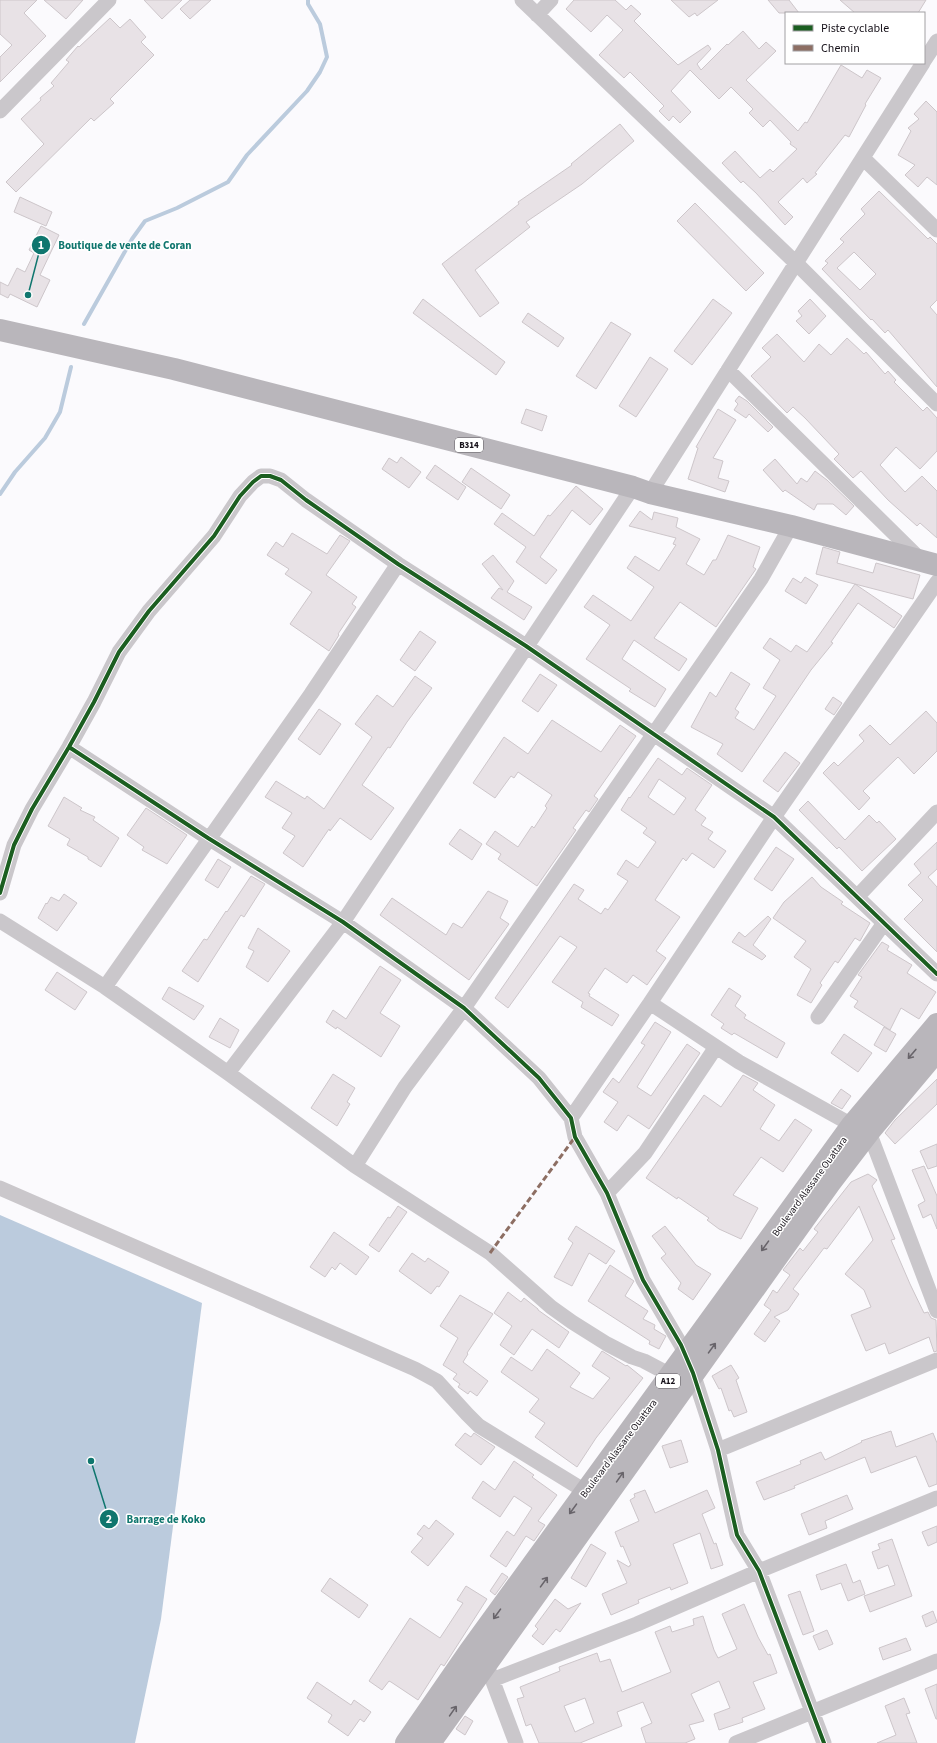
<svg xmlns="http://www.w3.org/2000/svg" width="937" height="1743" font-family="'Source Sans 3',sans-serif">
<rect width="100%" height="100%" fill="#fbfafd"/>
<path fill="#bbcbdd" d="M0,1215L202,1303L161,1619L135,1743H0Z"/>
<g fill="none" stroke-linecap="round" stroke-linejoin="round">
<path stroke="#bbcbdd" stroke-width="4" d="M84,324L132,239L145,221L177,208L228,182L247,155L307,91L320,72L327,57L320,24L308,4V0
M0,494L15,472L45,438L60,412L71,367"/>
</g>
<path fill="#e8e2e6" stroke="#cdc6ca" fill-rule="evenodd" d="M0,0H37L24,13L46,36L0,82V57L12,45L0,34Z
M44,0H83L66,19Z
M144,0H182L162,19Z
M190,0H211L190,19L180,9Z
M574,0H615L626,10L631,5L641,14L634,21L678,65L708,45L711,49L697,64L701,70L727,44L728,45L743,31L759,49L766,42L776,51L746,80L798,131L805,122L807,123L841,65L862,78L867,70L881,78L865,104L866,105L849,137L845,135L815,173L817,174L807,183L803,178L778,202L793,217L785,225L756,193L743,181L741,183L722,163L735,151L760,178L770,169L773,172L797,149L790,144L791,142L770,120L763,127L749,113L753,109L731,87L719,99L690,70L671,91L691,112L680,123L673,116L669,121L659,111L664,106L630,72L624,78L599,55L623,30L607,15L591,32L566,9Z
M671,0H718L697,16L695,13L689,17Z
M768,0H789L799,13H779Z
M840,0H926L918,13H855Z
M110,18L120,28L130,19L146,37L141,42L154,55L110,99L114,103L94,121L91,118L16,192L6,182L44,144L21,119L41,100L40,98L54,86L51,83L69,62L66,60L78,46L79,47Z
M926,101L937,112V185L927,177L918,187L905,175L915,165L898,155L911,131L908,128L919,119L914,114Z
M620,124L634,141L582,184L526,222L530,227L475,270L499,303L480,317L442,264L519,204L518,202L572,165L571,164Z
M879,191L928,239L930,237L937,244V300L930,307L937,315V387L888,330L885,333L872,319L871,320L822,269L828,263L825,261L844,242L840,239L865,214L861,209ZM854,252L876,274L860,290L837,268Z
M20,197L52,212L46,226L14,212Z
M695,203L764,273L746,291L677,221Z
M41,226L59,235L40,275L50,280L37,307L10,294L8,298L0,294V282L8,286L17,268L25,272L34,253L29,250Z
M423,299L505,362L496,375L413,313Z
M713,299L732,313L692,365L674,351Z
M810,299L826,316L809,334L796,321L802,316L798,311Z
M528,313L564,338L558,347L522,322Z
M611,322L631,334L596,389L576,376Z
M777,334L804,362L819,344L831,355L847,338L864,354L866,352L885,374L888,371L896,380L894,382L923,411L927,407L937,418V451L920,469L896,447L880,465L905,492L922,476L937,491V538L920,523L917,526L888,500L861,471L853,478L834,459L839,454L805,418L793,407L787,413L751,376L771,357L762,348Z
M650,357L668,369L636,417L619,406Z
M739,396L747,401L773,427L768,432L749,414L746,418L734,410L738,404L735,401Z
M526,409L547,416L542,431L521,423Z
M718,409L736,420L713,458L723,461L718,478L729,481L725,492L688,479L698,448L696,447Z
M401,457L421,472L409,488L382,469L389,458L397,463Z
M775,459L797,484L801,478L807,482L815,471L827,480L854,506L846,515L833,504H817L814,510L785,490L783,492L763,470Z
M435,465L466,487L458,500L426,478Z
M471,468L510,495L501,509L462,482Z
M576,486L603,509L590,525L572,510L540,557L557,570L546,584L516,562L526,547L494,524L502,513L534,536L548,515L550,516Z
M640,511L652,520L654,512L678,518L676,527L700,539L686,564L704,575L713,560H716L728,535L760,547L753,567L756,569L716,627L680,602L654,638L687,659L679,671L634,640L622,659L666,689L655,707L629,691L631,689L586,659L610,625L584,607L593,595L631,621L654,587L627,568L635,556L659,571L676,545L673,544L676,538L629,526Z
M292,533L327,554L340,535L350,541L326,575L357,597L352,604L356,607L338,634L339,635L329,651L290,624L312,592L285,574L289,569L267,555L276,542L283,547Z
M823,547L840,552L837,563L873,573L876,563L920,575L913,599L816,574Z
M493,555L514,581L507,592L532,607L524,620L491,598L499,588L503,590L482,564Z
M805,577L818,585L806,604L785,591L793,578L801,583Z
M855,584L902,616L894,628L858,603L831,642L833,643L811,670L742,772L717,754L723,744L691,727L710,692L716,697L731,672L750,684L735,709L739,712L735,718L754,730L776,696L763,688L780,660L763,648L770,638L791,652L796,645L807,652Z
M420,631L436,642L415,671L400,660Z
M540,674L557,685L538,712L522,701Z
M415,676L432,688L407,722L390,748L388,747L362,785L394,808L371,840L340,818L330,831L329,829L303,867L283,853L295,836L282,828L292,813L265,797L276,781L305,799L307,796L324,809L372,737L355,724L377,695L393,707Z
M833,697L842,703L834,715L825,709Z
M319,709L341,724L320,755L298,739Z
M926,711L937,723V751L914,774L898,757L863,791L870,798L859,810L823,773L834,762L838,766L864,741L859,735L870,725L890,745Z
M552,720L601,752L620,725L636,736L594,796L598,799L589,812L586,810L573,828L576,830L537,886L498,859L501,854L486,844L495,831L518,847L532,826L534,828L547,808L545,806L552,795L518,772L514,778L511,776L495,798L473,783L504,737L528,754Z
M785,752L800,763L778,792L763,781Z
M658,758L682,775L687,768L712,785L695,810L706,818L701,825L713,832L708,839L726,851L714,868L692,853L686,861L683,858L655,900L680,917L656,951L666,958L647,985L633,975L627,983L605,968L588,993L590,994L589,996L619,1015L612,1026L581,1007L583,1002L552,982L577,947L560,936L508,1008L495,998L574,884L584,890L578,899L601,914L605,908L608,910L628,881L617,874L626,860L638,868L656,842L643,833L647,828L621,810L629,797L630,798ZM659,779L686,798L674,815L648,797Z
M64,797L82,808L80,810L95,817L93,820L119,838L101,867L88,859V857L67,845L70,839L48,826Z
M808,801L845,840L869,815L877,823L879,821L896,839L862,871L839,847L837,849L799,810Z
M146,808L187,835L167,864L142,850L144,847L127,835Z
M460,829L482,844L472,860L449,844Z
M937,842V869L928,877L937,887V952L904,919L923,900L908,885L921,873L914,864Z
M776,847L794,859L772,891L754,879Z
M218,859L231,867L218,888L205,880Z
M251,876L265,884L244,917L241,915L198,982L182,971L204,939L207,940L226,911L227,912Z
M812,877L821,887L843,902L841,904L870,923L860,941L855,938L838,963L835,961L820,983L822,985L811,1003L797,995L811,969L794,957L806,941L773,918L784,902Z
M488,891L508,901L500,918L509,924L469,980L380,915L392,898L446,935L453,923L462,928Z
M64,894L77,903L57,931L38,918L46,903L47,904L51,897L59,901Z
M768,916L771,919L753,945L766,956L762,960L732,942L739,932L745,937Z
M258,928L290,951L268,982L246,967L254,951L248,948Z
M882,942L889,946L887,950L912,965L907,973L936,992L919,1019L901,1008L890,1030L854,1007L858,1001L850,996L862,977L858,975Z
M380,966L401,980L380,1013L400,1026L381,1057L337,1027L336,1029L326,1022L333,1010L346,1019Z
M57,972L87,992L75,1010L45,990Z
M169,987L204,1006L194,1020L162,999Z
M729,988L741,996L735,1006L746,1015L744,1018L785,1043L777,1058L734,1033L732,1035L721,1028L724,1024L711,1015Z
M220,1018L239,1030L230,1048L209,1037Z
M655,1022L671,1032L637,1087L651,1096L687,1044L700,1053L649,1129L628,1115L617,1131L604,1122L618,1102L603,1092L613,1078L619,1083L645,1045L641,1043Z
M884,1027L896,1034L886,1052L874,1045Z
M844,1034L872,1053L858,1072L831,1053Z
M333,1074L355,1088L347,1102L350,1104L337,1126L311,1108Z
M743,1075L758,1083L753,1090L775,1105L760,1129L779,1141L795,1119L812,1130L783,1172L761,1157L733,1195L758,1208L741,1239L719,1229L707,1220L709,1218L678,1197L677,1199L646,1178L704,1095L721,1107Z
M937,1079V1104L895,1144L885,1133L895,1120Z
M841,1089L851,1096L842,1109L831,1103Z
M937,1144V1166L928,1169L920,1151Z
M924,1166L937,1196V1229L931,1214L923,1218L918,1205L925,1201L912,1170Z
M868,1174L877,1180L872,1186L895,1239L891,1240L910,1284L924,1313L928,1312L931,1318L936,1320L937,1351L934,1352L929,1337L889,1354L885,1343L866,1351L851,1315L871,1307L864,1290L845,1274L873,1240L859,1206L827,1249L824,1248L793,1289L799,1294L788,1310L774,1317L780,1321L765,1342L754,1334L771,1310L764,1305L773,1290L777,1293L790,1275L783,1270L800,1248L803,1251L818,1232L814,1229L851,1182Z
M398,1206L407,1212L379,1252L369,1245L388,1217L390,1218Z
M576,1226L615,1251L606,1264L589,1253L572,1286L554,1277L573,1243L568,1239Z
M665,1226L696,1265L711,1274L693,1300L678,1289L681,1283L661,1258L666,1254L652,1236Z
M334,1232L369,1257L356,1275L340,1263L335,1270L332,1267L325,1277L310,1267Z
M412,1253L425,1262L428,1258L449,1272L439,1287L437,1286L431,1294L399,1271Z
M610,1265L634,1281L625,1296L648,1311L643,1319L655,1325L654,1329L664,1335L666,1336L659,1349L649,1344L650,1341L588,1301Z
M508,1292L521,1302L524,1298L538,1309V1310L569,1332L559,1348L532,1329L514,1355L500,1345L512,1326L494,1313Z
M460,1295L493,1314L467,1353L468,1354L463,1362L488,1381L477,1396L470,1391L468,1394L458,1387L460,1384L453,1379L457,1374L443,1365L458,1338L440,1326Z
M547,1349L580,1373L570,1387L593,1399L610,1378L592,1366L602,1351L626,1366L627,1365L643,1378L596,1438L577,1467L535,1437L545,1423L529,1412L539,1399L501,1372L511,1357L532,1371Z
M731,1365L739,1378L736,1380L747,1412L734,1417L731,1410L729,1411L721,1388L719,1389L712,1376Z
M891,1431L896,1447L933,1433L937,1443V1484L929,1487L916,1456L871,1473L865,1457L794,1486L795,1488L764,1500L756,1482L801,1464L800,1461L821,1452L825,1460L862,1442L861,1441Z
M465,1433L471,1437L474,1433L495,1447L481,1465L455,1445Z
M681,1440L688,1462L670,1468L662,1446Z
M514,1461L534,1475L532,1477L557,1495L538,1521L545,1525L534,1541L526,1536L506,1567L490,1556L507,1531L514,1536L532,1508L514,1496L500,1517L472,1498L483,1481L495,1490Z
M645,1490L655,1513L707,1490L715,1508L702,1514L714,1544L716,1543L723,1565L711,1569L700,1533L673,1544L688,1583L671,1590L670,1587L638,1600L639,1603L611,1615L602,1594L627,1583L617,1560L629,1567V1566L631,1565L623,1546L621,1547L615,1532L639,1521L630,1500L635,1497L634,1494Z
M847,1495L853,1509L825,1521L827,1528L809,1535L801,1514Z
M436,1520L454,1534L428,1566L411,1552L423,1538L417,1534L424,1525L429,1529Z
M937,1526V1542L928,1546L922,1532Z
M892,1539L912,1596L870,1612L864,1596L895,1585L888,1565L878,1569L872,1552L880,1549L878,1544Z
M591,1544L606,1553L586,1587L571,1578Z
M846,1564L853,1583L860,1580L865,1594L848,1601L841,1583L821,1590L816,1575Z
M502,1573L508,1577L495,1595L490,1591Z
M330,1578L368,1605L359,1618L321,1591Z
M466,1586L487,1599L444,1666L441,1664L418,1700L391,1682L389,1681L382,1690L369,1681L410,1618L440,1638L463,1603L457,1600Z
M800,1591L814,1631L803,1635L788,1595Z
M555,1599L568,1609L581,1603L560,1632L556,1629L543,1645L532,1636L538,1629L535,1626Z
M744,1604L758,1637L768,1655L770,1654L777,1673L753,1682L765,1709L742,1718L743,1722L719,1730L714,1714L730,1708L719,1681L691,1694L704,1721L689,1725L695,1739L685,1743H646L641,1728L652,1723L643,1702L617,1712L622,1726L580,1743H539L531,1724L526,1726L517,1699L524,1697L520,1687L560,1671L559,1667L597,1653L600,1662L610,1659L622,1692L671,1672L655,1632L670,1626L672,1632L694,1625L693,1619L703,1616L714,1650L718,1658L737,1649L722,1614ZM585,1698L594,1723L575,1732L564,1706Z
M933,1611L937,1622L926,1627L922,1616Z
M827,1630L833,1644L819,1650L813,1636Z
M906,1638L911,1650L883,1660L879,1648Z
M317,1682L351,1705L354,1700L371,1712L364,1722L360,1719L348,1736L328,1722L332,1715L307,1698Z
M937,1684V1719H936L925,1689Z
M904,1698L910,1713L906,1714L917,1743H877L896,1735L885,1706Z
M465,1716L473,1721L465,1735L456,1729Z"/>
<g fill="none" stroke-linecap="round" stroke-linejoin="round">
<path stroke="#cac7cb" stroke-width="15" d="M522,0L796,263L937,404
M537,15L551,0
M924,61L937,41
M0,111L109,0
M863,158L937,230
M728,370L921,560
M650,493L923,63
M69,747L208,838L343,922L464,1008L539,1078L571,1118L575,1137L607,1193L643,1280L681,1345L693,1373L718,1450L737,1535L759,1571L824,1743
M0,893L14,845L32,809L69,747L94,702L119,652L149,611L214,536L240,496L253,482L261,476H270L281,480L306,500L398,564L526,646L774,817L937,974
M857,897L937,812
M0,921L105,987L228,1073L355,1166L490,1253L551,1307L572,1322L607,1344L632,1357L644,1361L678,1379
M105,987L311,694L398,564
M650,1003L739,1062L852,1125L869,1132L937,1311
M818,1017L884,923
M228,1073L343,922L633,487
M571,1118L650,1003L774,817L937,582
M355,1166L405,1087L464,1008L761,579L791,526
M0,1188L415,1369L437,1381L467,1414L479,1426L593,1496
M607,1193L645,1153L716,1047
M718,1450L937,1360
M489,1671L516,1743
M492,1680L637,1624L759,1571L937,1498
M736,1743L937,1661"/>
<path stroke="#b9b6bb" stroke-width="22" d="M0,330L174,369L633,487L650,493L791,526L937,565
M406,1743L469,1652L852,1125L937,1024
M430,1743L830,1183L869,1132L937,1051"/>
<path stroke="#8d6e63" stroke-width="3" stroke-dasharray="6 3" stroke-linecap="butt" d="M490,1253L575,1137"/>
<g stroke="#fff" stroke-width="6">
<path id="cycleway" d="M69,747L208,838L343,922L464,1008L539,1078L571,1118L575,1137L607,1193L643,1280L681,1345L693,1373L718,1450L737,1535L759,1571L824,1743
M0,893L14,845L32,809L69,747L94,702L119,652L149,611L214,536L240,496L253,482L261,476H270L281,480L306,500L398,564L526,646L774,817L937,974"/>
</g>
<use href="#cycleway" stroke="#1b5e20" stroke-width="4"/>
</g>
<defs><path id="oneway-shaft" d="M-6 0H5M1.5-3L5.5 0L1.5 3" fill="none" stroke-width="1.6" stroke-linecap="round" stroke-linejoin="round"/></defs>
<g stroke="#68646a">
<use href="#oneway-shaft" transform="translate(912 1054) rotate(130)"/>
<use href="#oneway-shaft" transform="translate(765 1246) rotate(126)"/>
<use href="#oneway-shaft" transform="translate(712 1348) rotate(-54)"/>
<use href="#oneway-shaft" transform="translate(620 1477) rotate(-55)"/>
<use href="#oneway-shaft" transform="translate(573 1509) rotate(126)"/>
<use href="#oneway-shaft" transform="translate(544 1582) rotate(-54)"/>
<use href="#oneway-shaft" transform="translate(497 1614) rotate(126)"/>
<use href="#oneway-shaft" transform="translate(453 1711) rotate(-55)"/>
</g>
<g text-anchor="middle" stroke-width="3" stroke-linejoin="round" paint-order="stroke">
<g fill="#fff" stroke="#5c585e" stroke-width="1">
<rect x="455" y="438" width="28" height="14" rx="3"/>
<rect x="656" y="1374" width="24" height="14" rx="3"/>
</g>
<g font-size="9" font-weight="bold" fill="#161119">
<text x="469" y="448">B314</text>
<text x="668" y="1384">A12</text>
</g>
<g font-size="10" fill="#161119" stroke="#fff">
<text transform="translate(809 1186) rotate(-54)" y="4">Boulevard Alassane Ouattara</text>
<text transform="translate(618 1448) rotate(-53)" y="4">Boulevard Alassane Ouattara</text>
</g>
</g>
<path fill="none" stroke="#0f766e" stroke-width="1.5" d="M28 295L41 245M91 1461L109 1519"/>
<g fill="#0f766e" stroke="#fff" stroke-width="1.5">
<circle cx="28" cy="295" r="4"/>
<circle cx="91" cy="1461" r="4"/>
<circle cx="41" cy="245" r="10"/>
<circle cx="109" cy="1519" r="10"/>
</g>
<g font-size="12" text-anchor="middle" font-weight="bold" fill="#fff">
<text x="41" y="249">1</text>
<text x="109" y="1523">2</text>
</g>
<g font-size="11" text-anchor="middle" font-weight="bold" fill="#0f766e" stroke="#fff" stroke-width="3" stroke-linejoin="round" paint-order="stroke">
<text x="125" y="249">Boutique de vente de Coran</text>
<text x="166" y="1523">Barrage de Koko</text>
</g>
<rect x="785" y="12" width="140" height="52" fill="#ffffff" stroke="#a2a0a3"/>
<rect x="793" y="25" width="20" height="6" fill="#1b5e20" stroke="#a2a0a3"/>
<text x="821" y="32" font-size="12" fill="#161119">Piste cyclable</text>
<rect x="793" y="45" width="20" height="6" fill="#8d6e63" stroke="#a2a0a3"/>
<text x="821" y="52" font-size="12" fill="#161119">Chemin</text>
</svg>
